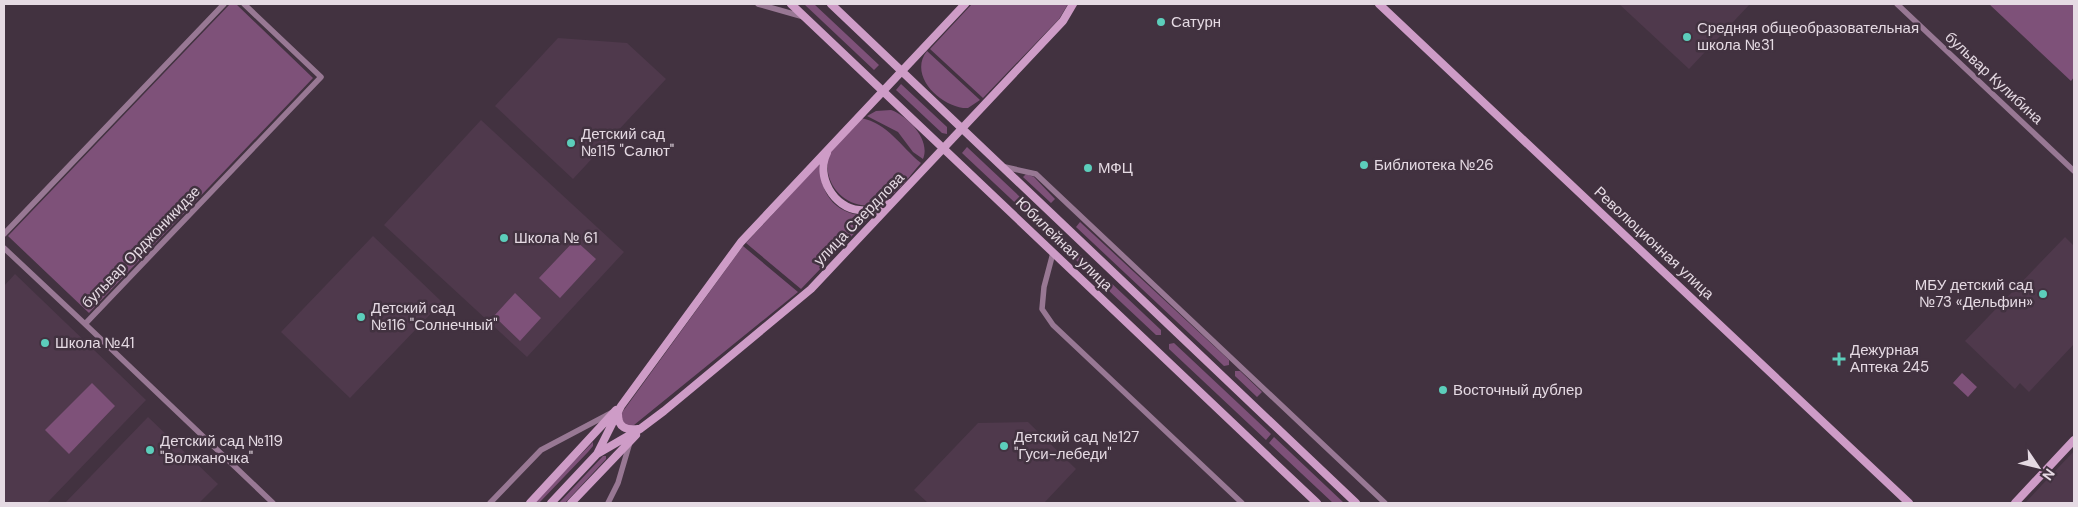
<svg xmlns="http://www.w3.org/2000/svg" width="2078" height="507" font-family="'DM Sans',sans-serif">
<rect width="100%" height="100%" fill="#423240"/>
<path fill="#4f394c" d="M1619,4H1750L1689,69Z
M558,38L627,43L666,79L573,179L495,106Z
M481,120L624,252L527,357L384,225Z
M373,236L442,302L350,398L281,332Z
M2065,237L2074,246V344L2029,392L2020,383L2015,389L1965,341Z
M15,274L146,400L47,503H4V286Z
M148,417L218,484L199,503H65Z
M1028,422L1076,469L1044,503H928L914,490L978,423Z
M2074,451V503H2025Z"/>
<path fill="#7e5179" d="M230,4H236L313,78L89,313L8,236Z
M804,4H814L879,65L874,70Z
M972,4H1068L1059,19L983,98L930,49Z
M1989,4H2074V77L2071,81Z
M927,51L980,100L968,108C943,109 907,76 927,51Z
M901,84L947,127V134L942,133L896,90Z
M891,110C908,116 931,140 923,159L913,152L898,132L867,116L876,111Z
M861,118C888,123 901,147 921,163C910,175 898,194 883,201C854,217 820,187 829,156C834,141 851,129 861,118Z
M967,147L1161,330V335H1156L962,153Z
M819,164C821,197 837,216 871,216L801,289L746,243Z
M1026,174L1034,177L1055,199L1051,203L1023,177Z
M1080,222L1229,360V365L1224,366L1076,227Z
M575,240L596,259L560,298L539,278Z
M743,246L798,292L634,425L626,426L621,417V414Z
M515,293L541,318L520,341L494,316Z
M1174,343L1271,434L1266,440L1169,349V344Z
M1235,371H1240L1262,392L1257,397L1235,376Z
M1962,373L1977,387L1968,397L1953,383Z
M92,383L115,406L69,454L45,430Z
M1274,437L1344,503H1333L1269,443Z
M593,442V446L588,452L539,503H533Z
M603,456H606V459L565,503H559Z"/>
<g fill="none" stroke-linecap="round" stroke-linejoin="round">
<path stroke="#987894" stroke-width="5.5" d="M244,4L321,77L85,324L273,503
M758,4L804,17
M1897,4L2074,171
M1005,167L1036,174L1385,503
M4,234L224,4
M4,248L85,324
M1053,253L1044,287L1042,309L1053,325L1242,503
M490,503L541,450L611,413
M608,503L618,483L630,442"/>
<path stroke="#ce9cc7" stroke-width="8" d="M791,4L1317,503
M831,4L1356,503
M1379,4L1909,503
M827,153C815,176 834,208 859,210C870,212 880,208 890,203
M618,414C618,428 626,430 638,429
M597,454L621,406L741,242L965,4
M530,503L616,410
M551,503L597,454L640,429L664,411L811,289L1063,21L1073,4
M571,503L636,435
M2015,503L2074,440"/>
</g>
<g fill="#5ccebb" stroke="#423240" stroke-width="2">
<circle cx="1161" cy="22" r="5"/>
<circle cx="1687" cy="37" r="5"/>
<circle cx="571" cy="143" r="5"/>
<circle cx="1364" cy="165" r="5"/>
<circle cx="1088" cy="168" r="5"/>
<circle cx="504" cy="238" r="5"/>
<circle cx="2043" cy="294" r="5"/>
<circle cx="361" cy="317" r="5"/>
<circle cx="45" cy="343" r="5"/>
<path d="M1836.5 351.5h5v5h5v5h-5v5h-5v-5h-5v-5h5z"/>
<circle cx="1443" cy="390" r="5"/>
<circle cx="1004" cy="446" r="5"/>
<circle cx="150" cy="450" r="5"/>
</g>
<g text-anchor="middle" stroke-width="5" stroke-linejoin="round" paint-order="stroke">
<g font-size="15" fill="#e5dae3" stroke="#423240" text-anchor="start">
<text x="1171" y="27">Сатурн</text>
<text x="1697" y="33">Средняя общеобразовательная<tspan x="1697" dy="17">школа №31</tspan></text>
<text x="581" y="139">Детский сад<tspan x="581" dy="17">№115 "Салют"</tspan></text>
<text x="1374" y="170">Библиотека №26</text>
<text x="1098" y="173">МФЦ</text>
<text x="514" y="243">Школа № 61</text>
<text x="2033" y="290" text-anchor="end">МБУ детский сад<tspan x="2033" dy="17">№73 «Дельфин»</tspan></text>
<text x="371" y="313">Детский сад<tspan x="371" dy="17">№116 "Солнечный"</tspan></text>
<text x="55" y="348">Школа №41</text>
<text x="1850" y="355">Дежурная<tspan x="1850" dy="17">Аптека 245</tspan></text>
<text x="1453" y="395">Восточный дублер</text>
<text x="1014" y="442">Детский сад №127<tspan x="1014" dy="17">"Гуси-лебеди"</tspan></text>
<text x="160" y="446">Детский сад №119<tspan x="160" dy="17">"Волжаночка"</tspan></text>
</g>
<g font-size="15" fill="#e5dae3" stroke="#423240">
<text transform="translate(1994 78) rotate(43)" y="5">бульвар Кулибина</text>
<text transform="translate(859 219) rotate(-46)" y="5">улица Свердлова</text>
<text transform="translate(1654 243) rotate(43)" y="5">Революционная улица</text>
<text transform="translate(1064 244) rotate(44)" y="5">Юбилейная улица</text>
<text transform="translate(141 247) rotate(-46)" y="5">бульвар Орджоникидзе</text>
</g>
</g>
<rect width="2078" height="507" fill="none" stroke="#e5dae3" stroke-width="10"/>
<g transform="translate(2038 467) rotate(125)" stroke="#423240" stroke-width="4" paint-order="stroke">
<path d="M0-4L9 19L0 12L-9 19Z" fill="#e5dae3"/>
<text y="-8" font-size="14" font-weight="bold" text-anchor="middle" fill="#e5dae3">N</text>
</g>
</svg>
